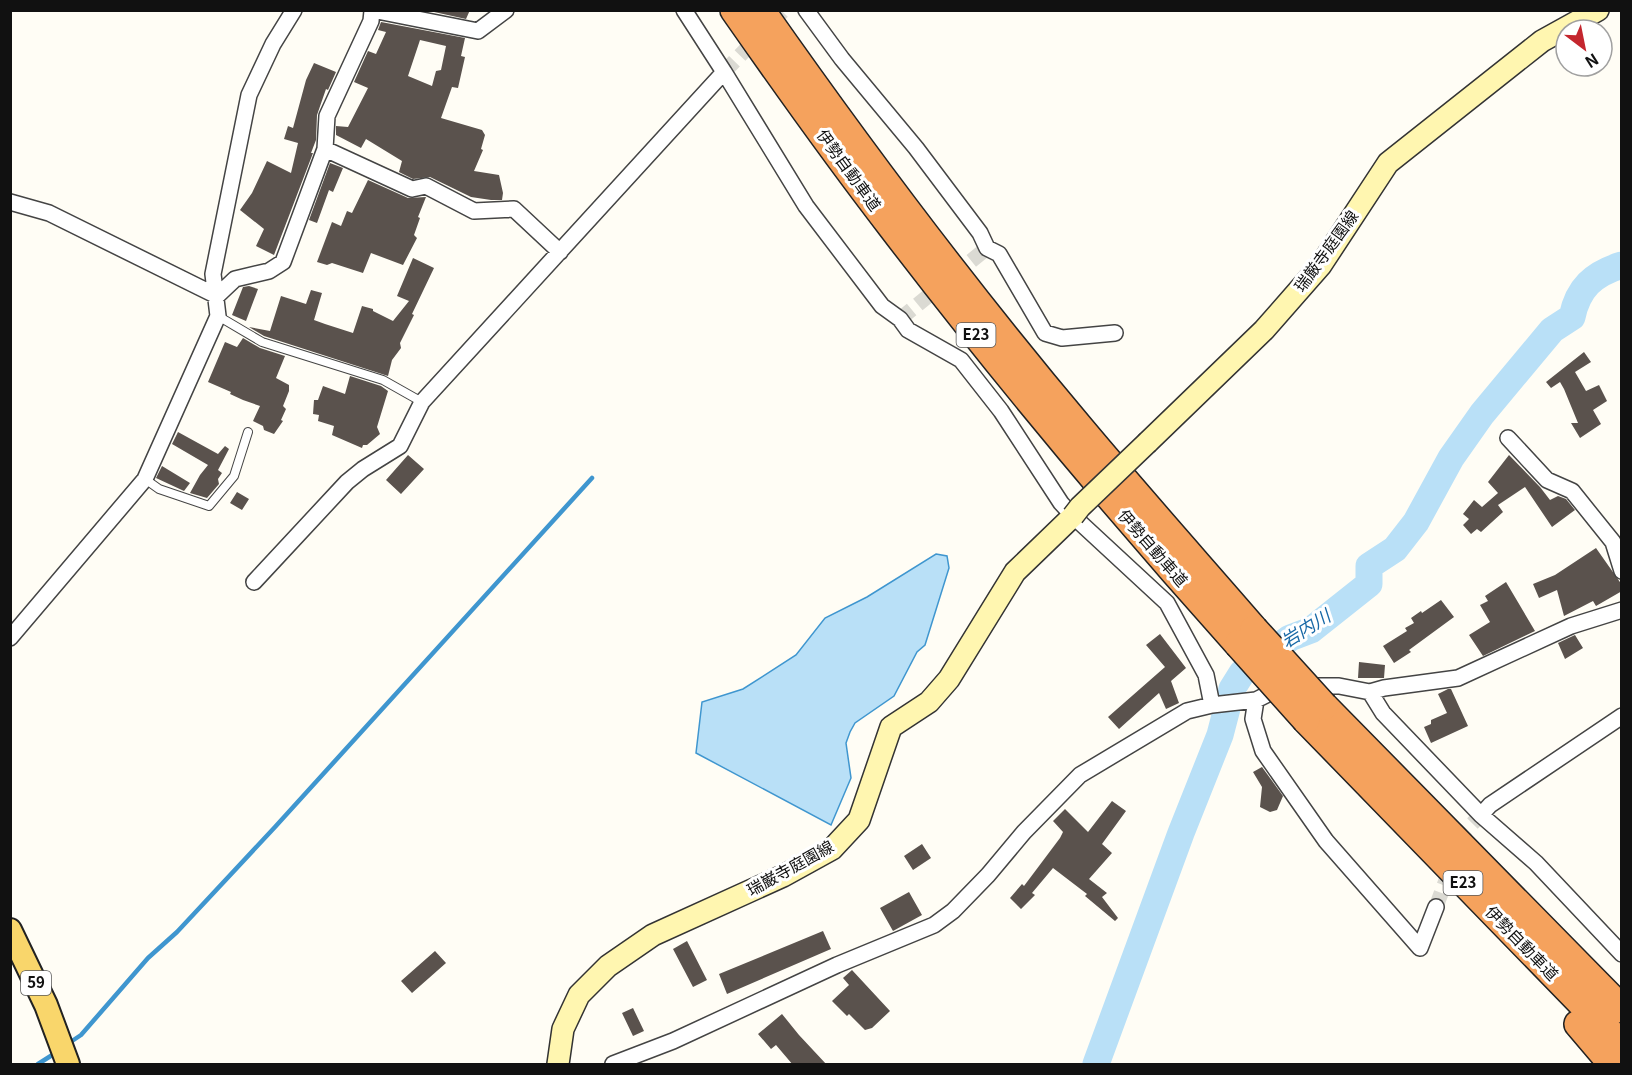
<svg xmlns="http://www.w3.org/2000/svg" width="1632" height="1075" font-family="Georgia,'Noto Sans JP',serif">
<rect width="100%" height="100%" fill="#fffdf5"/>
<path fill="#b9e0f7" stroke="#3f96cf" stroke-width="1.5" d="M936,554L947,556L949,568L925,645L917,652L894,696L855,723L850,732L846,743L851,778L831,825L696,753L702,702L743,689L796,655L825,618L867,597Z"/>
<g fill="none" stroke-linecap="round" stroke-linejoin="round">
<path stroke="#3f96cf" stroke-width="4.5" d="M69,1043L81,1035L148,958L177,932L275,827L592,478
M38,1064L57,1052"/>
<path stroke="#b9e0f7" stroke-width="27" d="M1096,1064L1181,833L1220,735L1232,689L1242,673L1290,638L1311,630L1369,584V566L1395,549L1416,522L1451,458L1482,414L1552,330L1572,317C1578,288 1593,274 1622,265"/>
</g>
<path fill="#5a524d" fill-rule="evenodd" d="M425,10H470L466,19Z
M381,22L465,38L461,56L465,57L458,88L452,87L441,118L482,130L485,135L481,149L483,150L474,171L499,175L503,193L502,200H491L471,197L430,177L413,179L399,172L402,161L366,139L361,148L336,135V126L348,127L368,88L354,82L368,51L376,54L386,32L378,30ZM420,40L446,46L441,70L436,71L432,86L408,76Z
M314,63L336,72L328,90L326,89L317,115L316,140L311,153H313L274,255L256,246L264,229L240,210L252,193L267,161L291,173L298,143L284,139L288,126L293,128L306,80Z
M330,163L343,168L333,192L329,190L317,223L309,220Z
M368,180L408,198L426,197L418,217L420,218L414,235L417,238L403,265L371,253L363,273L332,263L327,265L317,262L332,222L341,226L347,211L352,213Z
M413,258L434,268L412,314L414,315L400,343L401,348L392,360L388,376L264,336L249,327L270,331L281,296L306,304L311,290L322,293L314,320L325,324L353,333L362,306L373,309V311L393,321L409,301L397,296Z
M249,286L258,289L246,321L232,315L243,287Z
M243,338L260,348L285,356L276,378L289,385V391L283,406L286,409L281,420L283,421L274,434L264,430L263,426L253,421L260,406L243,400L230,394L231,392L208,382L225,342L237,347Z
M1584,352L1591,362L1575,372L1586,391L1599,385L1607,401L1593,410L1601,424L1580,438L1571,423H1578L1564,389L1560,382L1551,388L1546,382Z
M350,376L381,386L388,391L377,427L380,434L367,445H363L362,448L332,435L334,426L318,421L319,415L313,414L314,400H318L323,386L345,394Z
M178,432L218,454L225,446L229,449L218,470L222,473L218,479L219,484L207,498L190,493L200,475L208,465L172,444Z
M408,455L424,469L401,494L386,480Z
M1509,455L1540,487L1550,500L1558,496L1566,499L1575,510L1552,527L1525,487L1498,505L1503,512L1481,532L1477,529L1471,534L1463,525L1469,519L1463,514L1474,500L1482,507L1498,493L1488,482Z
M162,466L190,483L184,491L156,478Z
M237,492L249,499L242,510L230,503Z
M1596,548L1622,585V591L1596,606L1593,601L1564,616L1557,590L1539,598L1533,584L1555,575Z
M1506,582L1535,631L1483,656L1469,635L1490,622L1480,605L1488,601L1485,596Z
M1441,600L1454,617L1409,650L1411,652L1394,663L1383,646L1407,631L1405,628L1414,623L1411,618L1421,611L1422,613Z
M1160,634L1186,668L1171,681L1179,703L1166,709L1159,693L1119,729L1108,717L1165,667L1146,645Z
M1575,635L1583,648L1565,659L1558,643Z
M1359,662L1385,665L1384,678H1358Z
M1448,689H1451L1468,726L1431,743L1424,727L1431,724V720L1447,713L1438,694Z
M1262,767L1283,796L1277,810L1270,812L1260,807L1262,787L1253,772Z
M1112,801L1126,811L1102,844L1112,853L1089,879L1107,893L1102,897L1118,918L1115,921L1085,896L1087,894L1053,868L1032,893L1035,895L1021,909L1010,898L1022,884L1024,886L1060,838L1063,832L1053,821L1065,809L1088,832Z
M922,844L931,858L913,870L904,856Z
M909,892L922,915L893,931L880,908Z
M823,931L831,949L727,994L719,974Z
M687,941L707,980L693,987L673,949Z
M435,951L446,963L412,993L401,981Z
M852,970L890,1011L872,1028L865,1030L849,1014L847,1016L832,1001L849,985L843,978Z
M633,1008L644,1031L633,1036L622,1013Z
M782,1014L799,1035L827,1065H793L776,1045L771,1049L758,1034Z"/>
<g fill="none" stroke-linecap="round" stroke-linejoin="round">
<path stroke="#dbdad3" stroke-width="15" stroke-dasharray="15 8" stroke-linecap="butt" d="M724,72L784,10
M900,319L987,248
M1436,907L1464,832L1481,815"/>
<g stroke="#444" stroke-width="10">
<path id="lane" d="M218,316L262,342L383,380L422,402
M145,479L159,489L209,506L234,476L248,432"/>
</g>
<g stroke="#444" stroke-width="18">
<path id="street" d="M372,10L478,31L506,10
M684,10L724,72L806,206L882,306L900,319L908,330L961,360L1001,411L1061,503L1073,516L1167,603L1206,675L1212,705
M806,10L842,59L916,148L980,233L987,248L999,254L1045,333L1062,338L1115,333
M325,149L412,189L426,186L474,211L514,209L560,252
M10,202L49,213L217,296
M217,296L235,279L269,271L283,262L325,149L327,116L371,21L372,11
M1508,438L1547,480L1572,491L1613,542L1622,571
M254,582L347,482L363,469L400,446L422,402L724,72
M10,638L145,479L218,316L213,274L249,95L273,44L294,10
M1370,692L1383,713L1481,815L1536,863L1622,954
M1256,700L1253,719L1263,751L1326,841L1420,948L1436,907
M1481,815L1490,805L1622,716
M613,1064L673,1041L837,965L934,925L953,911L988,875L1024,832L1080,775L1187,711L1212,705L1256,700L1268,694L1320,686H1339L1370,692L1384,688L1458,678L1571,626L1622,610"/>
</g>
<g stroke="#333" stroke-width="24">
<path id="secondary" d="M1148,442L1264,330L1321,265L1388,163L1542,41L1598,10
M558,1064L563,1029L579,995L608,966L653,935L783,876L832,849L859,820L891,727L929,702L949,679L1015,572L1073,516"/>
</g>
<g stroke="#222" stroke-width="26">
<path id="primary" d="M10,930L46,1005L68,1064"/>
</g>
<g stroke="#222" stroke-width="30">
<path id="highway" d="M734,10C785,83 837,156 891,226C1001,370 1117,509 1238,644
M761,10C862,154 968,295 1081,429C1138,497 1196,562 1254,629
M1324,706L1622,1009
M1306,720L1622,1045
M1578,1024L1612,1064"/>
</g>
<use href="#lane" stroke="#fff" stroke-width="8"/>
<use href="#street" stroke="#fff" stroke-width="15"/>
<use href="#secondary" stroke="#fff6b0" stroke-width="21"/>
<use href="#primary" stroke="#f9d66b" stroke-width="22"/>
<use href="#highway" stroke="#f5a25d" stroke-width="27"/>
<g stroke="#333" stroke-width="24" stroke-linecap="butt">
<path id="secondary-bridge" d="M1073,516L1080,507L1148,442"/>
</g>
<g stroke="#222" stroke-width="30" stroke-linecap="butt">
<path id="highway-bridge" d="M1254,629L1324,706
M1238,644L1306,720"/>
</g>
<use href="#secondary-bridge" stroke="#fff6b0" stroke-width="21"/>
<use href="#highway-bridge" stroke="#f5a25d" stroke-width="27"/>
</g>
<g text-anchor="middle" stroke-width="6" stroke-linejoin="round" paint-order="stroke">
<g fill="#fff" stroke="#585858" stroke-width="1.5">
<rect x="956.5" y="323" width="39" height="24" rx="4.5"/>
<rect x="1443.5" y="871" width="39" height="24" rx="4.5"/>
<rect x="21" y="971" width="30" height="24" rx="4.5"/>
</g>
<g font-size="15" font-weight="bold" fill="#111">
<text x="976" y="340">E23</text>
<text x="1463" y="888">E23</text>
<text x="36" y="988">59</text>
</g>
<g font-size="16" fill="#111" stroke="#fff">
<text transform="translate(849 170) rotate(54)" y="6">伊勢自動車道</text>
<text transform="translate(1326 251) rotate(-54)" y="6">瑞厳寺庭園線</text>
<text transform="translate(1153 548) rotate(49)" y="6">伊勢自動車道</text>
<text transform="translate(790 868) rotate(-29)" y="6">瑞巌寺庭園線</text>
<text transform="translate(1522 943) rotate(46)" y="6">伊勢自動車道</text>
</g>
<g font-size="18" font-style="italic" fill="#1768a6" stroke="#fff">
<text transform="translate(1306 629) rotate(-32)" y="6">岩内川</text>
</g>
</g>
<rect width="1632" height="1075" fill="none" stroke="#111111" stroke-width="24"/>
<g transform="translate(1584 48) rotate(148)"><circle r="28" fill="#ffffff" stroke="#a0a0a0" stroke-width="1.5"/>
<path d="M0-4.5L10 22L0 15L-10 22Z" fill="#c4262e"/>
<text y="-9" font-size="16" font-weight="bold" text-anchor="middle" fill="#111111">N</text>
</g>
</svg>
